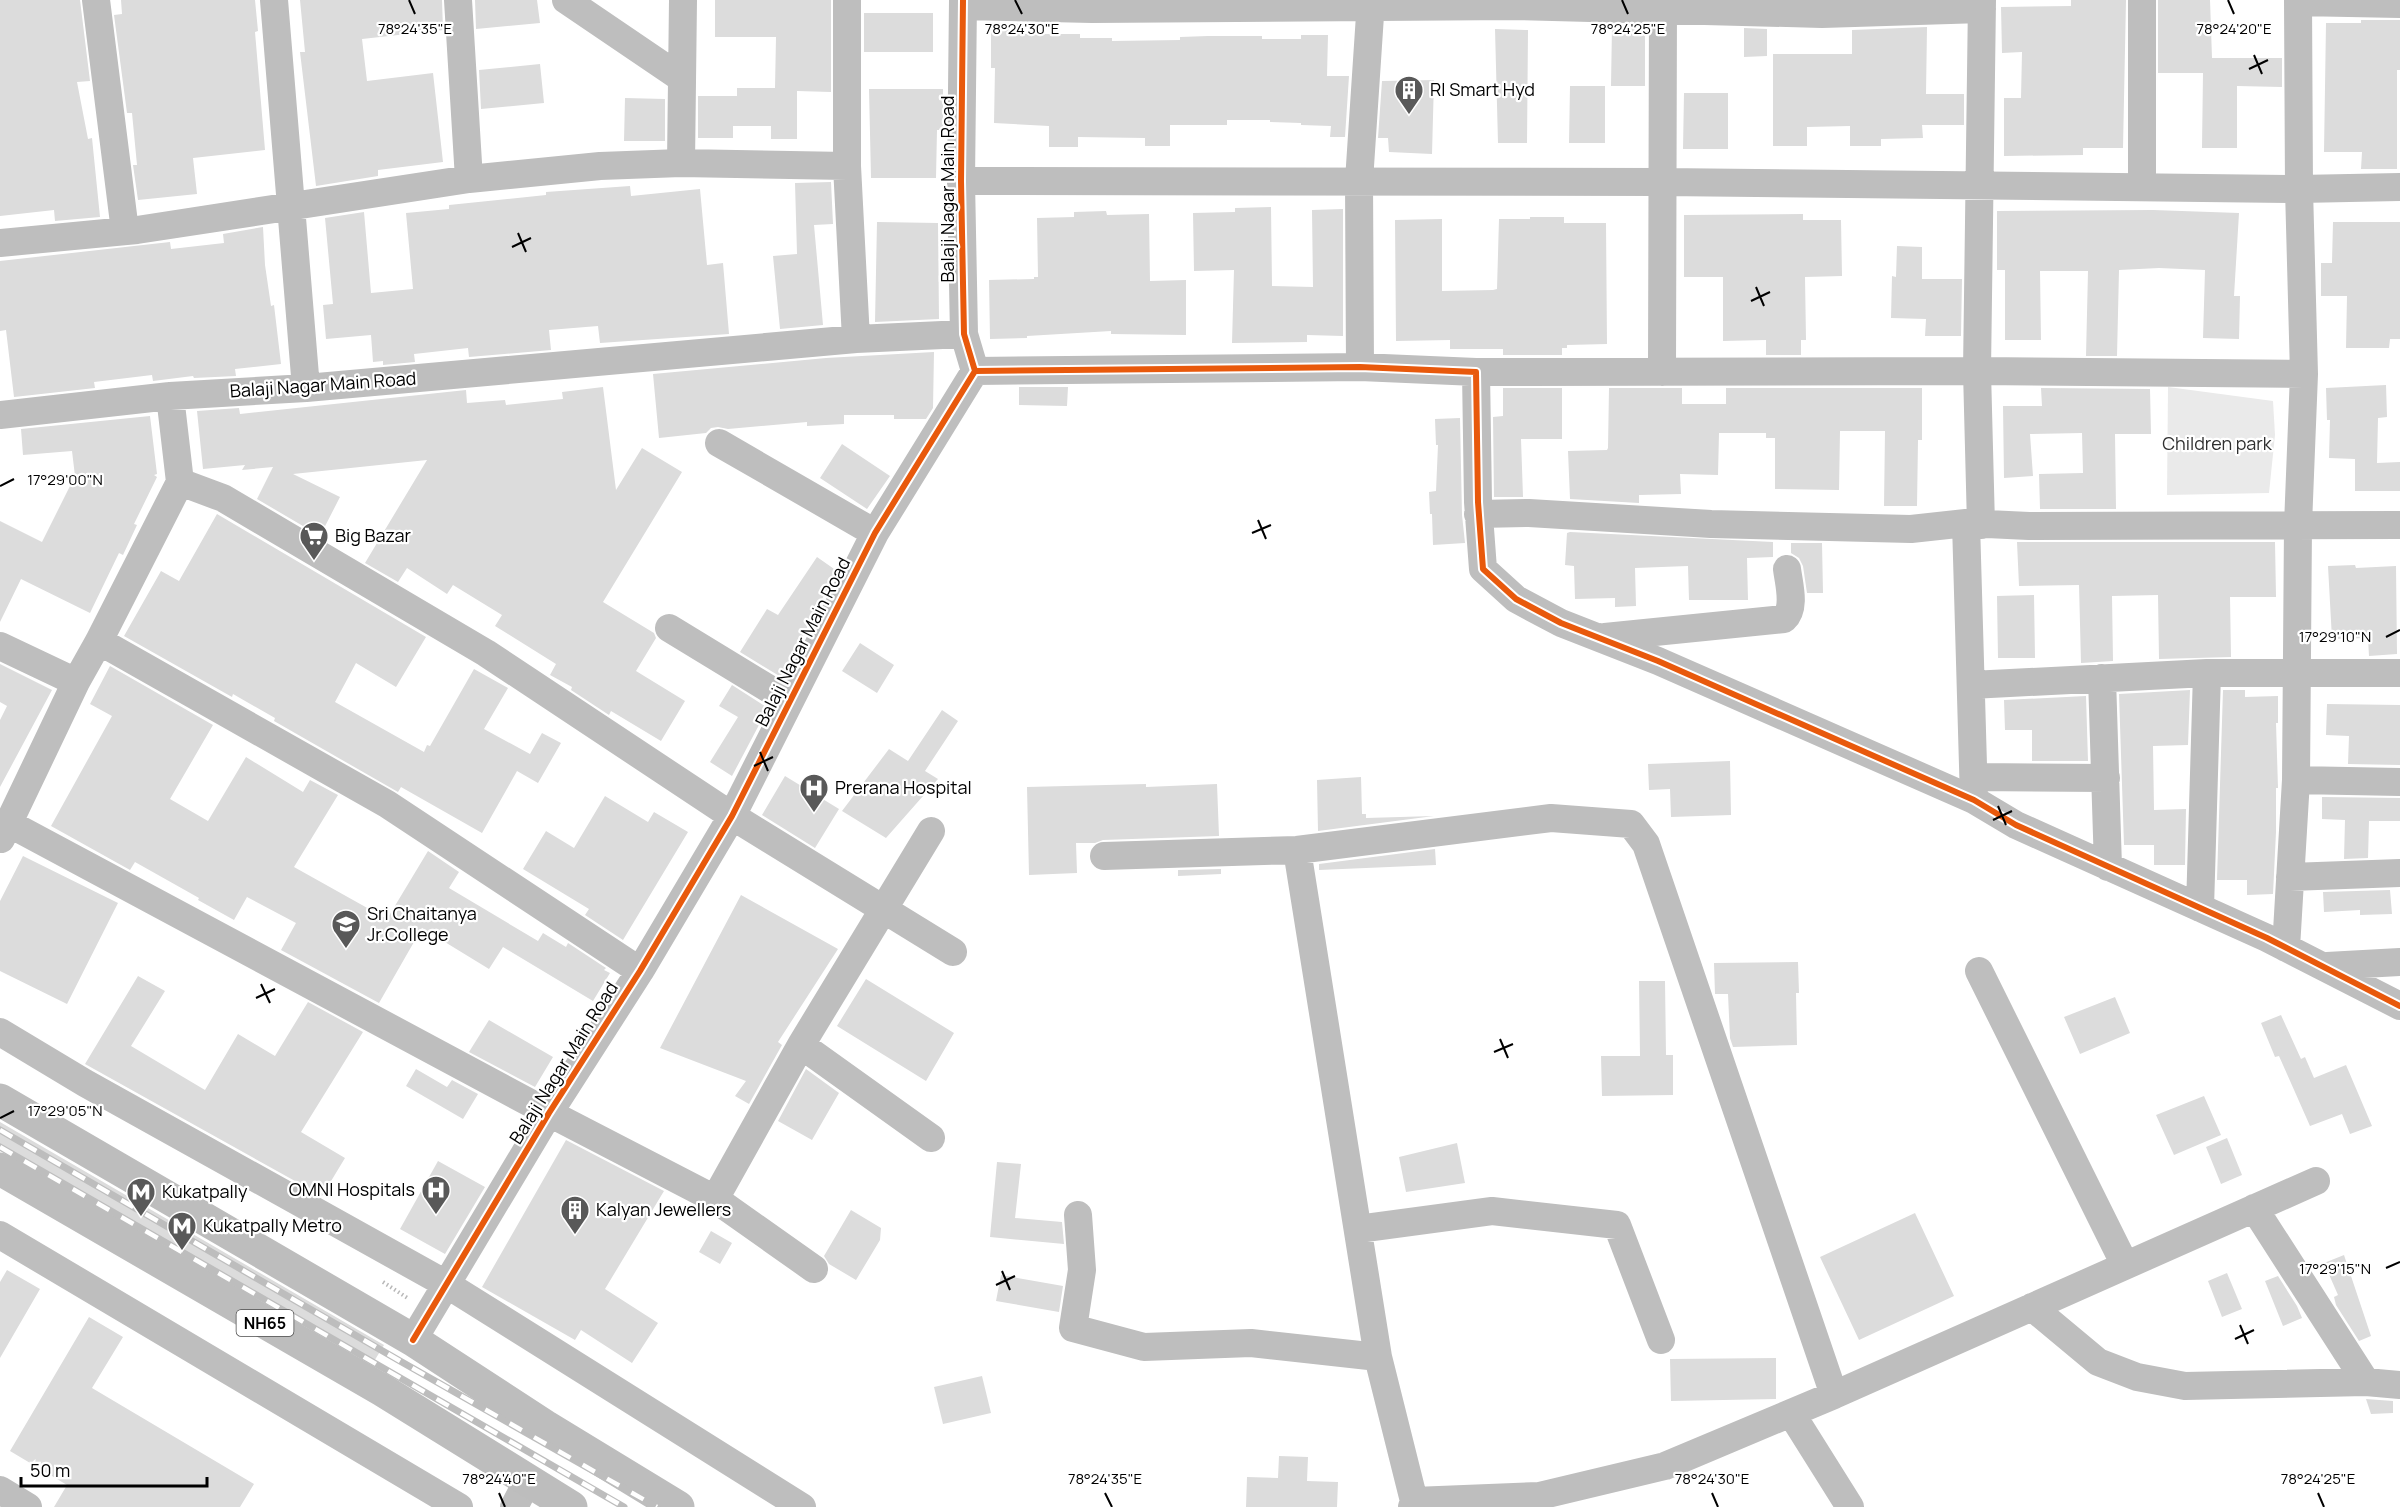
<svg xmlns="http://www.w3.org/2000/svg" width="2400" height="1507" font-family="Manrope,sans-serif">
<rect width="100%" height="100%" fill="#fff"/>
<path fill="#eaeaea" d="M2168,387L2273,401L2275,435L2269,493L2167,495Z"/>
<path fill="#dcdcdc" d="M0,0H80L90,81L77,82L88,139L92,138L100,217L55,221L54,210L0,216Z
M121,0H255L258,31L255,32L265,150L193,158L197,194L138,200L133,165H137L132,113H127L114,15L122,14Z
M300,0H442L443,30L362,39L367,81L433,73L443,162L378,170V176L316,186L300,52H305Z
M475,0H537L540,23L476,29Z
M715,0H831V92L797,91V139H771V126H733V138H698V96H737V88H775L776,37H715Z
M2071,0H2126L2123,148H2083V155L2004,156V98H2021L2022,52L2002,53L2001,7L2071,6Z
M2158,0H2210L2212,58H2282V87L2237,86V148H2202L2203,73H2158Z
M864,13H933V52H864Z
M2361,20H2400V70H2397V169H2361L2362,152H2324L2326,23H2361Z
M991,23L1022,24V34H1080V38H1112V41L1180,40V37L1208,36H1262V39H1301V35H1328L1327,76H1349L1345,137H1330L1331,126L1301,125V123L1270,122V120H1227V125H1170V146H1145V138L1078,137V147H1049V126L994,123L995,68H991Z
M1612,26H1645V86H1611Z
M1927,27L1926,94H1964V125H1922L1923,138L1881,139V146H1850V126L1807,127V146H1773V54H1852V30Z
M1744,28L1767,29V56L1744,57Z
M1495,29L1528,30L1527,143H1498Z
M540,64L544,103L481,109L479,70Z
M1434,80L1432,154L1389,152L1388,138H1378L1382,81Z
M1570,86H1605V143H1569Z
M869,89H943V130H937L936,178H871Z
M1684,93H1728V149H1683Z
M625,98L665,99V141H624Z
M831,182L833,224L814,225L823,325L780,329L773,256L797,254L795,183Z
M630,186L631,196L700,189L707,265L723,263L729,334L600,343L598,326L549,330L551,350L469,357L468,348L414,354L415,362L383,365V361L373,362L371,335L326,339L323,305L333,304L325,218L364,212L371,293L413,289L406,213L449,209V205L546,195V192Z
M1271,207L1272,286L1313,287L1312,210L1343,209V336L1307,335V342L1232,343L1234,270L1194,271L1193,213L1235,212V208Z
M2153,210L2239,213L2234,296H2240L2239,339L2203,338L2205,270L2159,268L2119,270L2117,356H2086L2088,271H2040L2041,340H2005V270H1997V211Z
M1106,211L1107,215L1149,214L1150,281L1186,280V335L1111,334V331L1027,336V338L990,339L989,280L1034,279V277H1038L1037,218L1074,217V212Z
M1803,214V220H1841L1842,276L1805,277L1806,340H1801V355H1766V340L1723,341V277H1684V215Z
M1530,217H1564V223H1606L1607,344L1567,345V348H1562V355H1503V349H1450V340L1396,341L1395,220L1442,219V291L1493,290L1497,289L1499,219H1530Z
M877,222L938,223L939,319L875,322Z
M2333,222H2400V339H2390L2389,348H2346L2347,296H2321V263H2332Z
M263,227L265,265L271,306L274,305L281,364L235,369L236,376L194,378L193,376L153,381L152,375L94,382L95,388L14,397L6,330L0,331V261L170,242L171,249L224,243L223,234Z
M1897,246L1922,247V279H1962L1961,336H1925L1926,319L1891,318L1892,276L1896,277Z
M934,352L933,408L926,419H894V415H844V424L807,426V422L728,429L718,427L711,428L706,433L659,438L653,374L826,358Z
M2386,385L2387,417L2378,418L2377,463L2400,462V491H2355V459L2329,458L2330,420H2327L2326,388Z
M603,387L616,490L642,448L682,472L603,602L654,633L656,638L636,671L685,701L661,741L611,711L609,715L571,690L572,687L550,675L556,664L495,626L502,615L453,585L447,594L407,568L398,582L365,563L427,460L293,474L340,497L320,536L257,499L273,467L242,470L245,465L203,469L197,411L239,408L240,414L466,390L467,403L505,400L506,405L563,399L562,392Z
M1019,387H1068L1067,406L1019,405Z
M1503,388H1562V439H1521L1523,497H1494L1493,417L1503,416Z
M1609,388H1682V404H1726V388H1922V440H1918L1917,506H1884L1885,431H1840L1839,490L1775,489V438H1766V433H1719L1718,475L1680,474L1681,494L1639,495V503L1570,499L1568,451L1607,450L1608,448Z
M2041,388L2150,389L2151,434H2115L2116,509H2040L2039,474L2083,473L2082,433L2030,434L2033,476L2004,478L2003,406H2042Z
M150,416L157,474L154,475L157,477L134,524L137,525L123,555L119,553L90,613L21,579L0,622V521L42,542L75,476L72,451L23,455L21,429Z
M1460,418L1462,515L1465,543L1433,545L1432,514H1430L1429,492L1436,491L1438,445H1436L1435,419Z
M842,444L890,476L867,509L820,478Z
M217,514L426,637L396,687L356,663L335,702L424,752L427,745L430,746L474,669L508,688L484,729L530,754L542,733L561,743L538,783L517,771L482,833L401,787L398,792L274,721L275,718L233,694L232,697L124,636L161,571L179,581Z
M1570,532L1773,542V557L1747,558L1748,600H1689L1688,566L1635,568L1636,606L1615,607V598L1575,599L1574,566L1565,565L1567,533Z
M2017,542H2275L2276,597H2230L2231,657L2159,659L2158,595L2112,596L2113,661L2081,663L2079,585L2019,586Z
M1791,543H1822L1823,593H1807L1803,566L1799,558L1791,553Z
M817,557L837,571L781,677L740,652L767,609L778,615Z
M2355,565L2356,568L2396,566L2397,654L2369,656L2368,638L2332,639L2328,566Z
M2034,595L2035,658H1998L1997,596Z
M860,643L894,665L877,693L842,671Z
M0,664L52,690L0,787V720L7,706L0,702Z
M110,666L213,725L170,799L208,821L246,757L303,792L310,780L338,795L294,867L387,919L428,851L459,872L449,888L538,941L543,933L566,947L568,943L606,968L604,970L610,973L593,1001L503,947L489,969L422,928L379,1003L281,950L296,923L247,897L234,920L198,900L199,898L135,862L130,870L51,826L112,716L90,704Z
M732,685L768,708L732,776L710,762L738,717L719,706Z
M2190,690L2188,745L2153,746L2154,810L2186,809L2185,865H2154V845H2124L2119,694Z
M2223,690H2245V697L2278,696V723H2276L2278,788H2276V832L2273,894L2247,895V880H2217Z
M2086,696L2088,761H2032V730H2005L2004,700Z
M2327,704L2400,705V765L2348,764L2349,736L2326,735Z
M942,710L958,721L925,771L938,779L886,838L842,811L889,749L908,761Z
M1730,761L1731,815L1671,817L1670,789L1649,790L1648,764Z
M785,776L839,809L815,848L762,815Z
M1361,777L1362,814H1366V818L1434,816L1318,831L1317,780Z
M1146,784V787L1217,784L1219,836L1103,840L1095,843H1076L1077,873L1029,875L1027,787Z
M605,796L648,822L654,812L688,832L623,940L585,915L589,909L523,869L546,831L574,848Z
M2322,797L2400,798V821H2369L2368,858L2344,859L2345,820L2322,819Z
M1435,849L1436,865L1319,870V864Z
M23,856L118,903L67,1004L0,971V901Z
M1221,869V874L1178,876V870Z
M2390,890L2392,914L2360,915V910L2324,912L2323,892Z
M741,895L838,949L778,1042L782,1045L749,1104L735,1096L746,1081L660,1048Z
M1798,962L1799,993H1796L1797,1045L1733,1047L1730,1038L1728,994H1715L1714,963Z
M138,976L165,991L131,1046L205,1090L238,1034L275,1056L308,1002L363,1032L301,1132L345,1158L322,1196L85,1064Z
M866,979L954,1033L926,1081L837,1026Z
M1639,981H1665L1666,1055H1673V1095L1602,1096L1601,1056H1640Z
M2115,997L2130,1033L2080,1054L2064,1017Z
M2281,1015L2301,1059L2305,1057L2314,1078L2346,1065L2372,1126L2350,1134L2342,1114L2310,1126L2279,1056L2275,1057L2261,1023Z
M489,1020L553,1057L535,1087L469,1052Z
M416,1069L447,1087L452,1080L478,1094L463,1119L406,1086Z
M806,1069L839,1093L812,1140L778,1121Z
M2204,1096L2221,1135L2174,1155L2156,1115Z
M0,1122L384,1345L373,1363L9,1153L0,1150Z
M2227,1138L2242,1175L2221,1184L2206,1147Z
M566,1140L664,1191L605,1289L658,1323L632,1363L581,1330L575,1340L482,1287Z
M1457,1143L1465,1183L1406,1192L1399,1157Z
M438,1161L485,1187L445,1254L400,1229Z
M997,1162L1021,1164L1015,1218L1062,1222L1064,1244L990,1237Z
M851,1210L881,1228L880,1240L856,1280L829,1264L824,1256Z
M1915,1213L1954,1296L1859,1340L1820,1257Z
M711,1231L732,1243L720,1264L699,1252Z
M2344,1255L2371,1336L2359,1341L2336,1305L2334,1297L2338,1295L2324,1263Z
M7,1270L40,1289L0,1358V1282Z
M2227,1273L2242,1309L2222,1317L2208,1281Z
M1001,1275L1063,1286L1059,1312L996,1301Z
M2278,1276L2297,1306L2302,1318L2283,1326L2265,1281Z
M89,1317L123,1337L92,1388L254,1484L240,1507H54L67,1485L10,1451Z
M1776,1358V1399L1671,1401L1670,1359Z
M982,1376L991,1413L943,1424L934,1387Z
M2366,1399L2393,1401V1413L2371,1414Z
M1279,1456L1308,1457L1307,1481L1338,1482L1337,1507H1246L1247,1477L1278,1478Z"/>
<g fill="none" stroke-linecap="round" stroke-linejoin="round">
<path stroke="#b8b8b8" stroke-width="4" stroke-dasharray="1.5 3" stroke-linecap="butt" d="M383,1282L409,1299"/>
<path stroke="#bebebe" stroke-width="28" d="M96,0L125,231
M274,0L306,388
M458,0L469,179
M566,0L681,78
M847,0V166L856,339
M2298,2L2400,4
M963,6L1092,9L1516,6L1822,14L1982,9
M681,163L683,0
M961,181L1663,182L2299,189L2400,187
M2142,187V0
M0,243L137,230L469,179L600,166L681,163L847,166
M1360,367L1359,181L1371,0
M975,371L1360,367L1476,372L1478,502L1483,569L1516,599L1561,623L1658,661L1974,800L2016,825L2267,938L2400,1006
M1476,372L1977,371L2304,374
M1662,372L1663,0
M0,415L170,396L306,388L856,339L964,334
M719,443L875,533
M180,482L223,498L486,653L732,816L953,952
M1478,514L1529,513L1711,524L1911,529L1966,523L2029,526L2400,525
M1966,523L1974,800
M1981,525L1977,371L1982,0
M669,628L789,701
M1605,637L1784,619C1796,608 1789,585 1787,569
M99,641L387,804L640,971
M0,646L76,682
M2102,678L2108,867
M1971,685L2207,673H2400
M1974,777L2106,778
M2296,780L2400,782
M8,823L549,1113L715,1199L814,1269
M1,839L76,682L99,641L180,482L170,396
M1297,850L1378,1357L1414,1501
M1104,856L1297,850L1551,818L1631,824L1646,844L1834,1395L2316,1181
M2290,877L2400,873
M2200,908L2207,673
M2286,948L2296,780L2298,525L2304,374L2299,189L2298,0
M2327,966L2400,962
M1979,971L2125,1265
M0,1032L85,1083L446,1284L802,1507
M801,1045L931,1138
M715,1199L801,1045L931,831
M2254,1208L2366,1382
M1078,1215L1082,1270L1073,1328L1144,1347L1251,1343L1378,1357
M1358,1229L1492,1211L1617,1225L1661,1340
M0,1235L459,1507
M2032,1307L2098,1362L2137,1377L2185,1386L2366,1382L2400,1385
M413,1340L549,1113L640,971L732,816L875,533L975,371L964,334L961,181L963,0
M1791,1413L1850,1507
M0,1490L28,1507
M514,1507L528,1480
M1412,1507L1414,1501L1539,1496L1665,1466L1834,1395"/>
<path stroke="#bdbdbd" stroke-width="33" d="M0,1100L413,1340L545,1426L678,1507
M0,1169L382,1390L571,1507"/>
<g stroke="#bdbdbd" stroke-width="7">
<path id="rail" d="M0,1130L400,1361L657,1507
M0,1147L624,1507"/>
</g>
<use href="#rail" stroke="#fff" stroke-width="4.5" stroke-dasharray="14" stroke-linecap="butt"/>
<g stroke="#fff" stroke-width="10">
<path id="cycleway" d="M975,371L1360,367L1476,372L1478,502L1483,569L1516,599L1561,623L1658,661L1974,800L2016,825L2267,938L2400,1006
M413,1340L549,1113L640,971L732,816L875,533L975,371L964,334L961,181L963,0"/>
</g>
<use href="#cycleway" stroke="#e8590c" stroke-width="6"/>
</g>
<path fill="none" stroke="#000" stroke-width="2" d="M409,0L415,14M1015,0L1022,14M1622,0L1628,14M2228,0L2234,14M2254,55L2262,74M2249,69L2268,60M518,233L526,252M512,247L531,238M1756,287L1764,306M1751,301L1770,292M0,486L14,479M1258,520L1266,539M1252,533L1271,525M2386,637L2400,630M760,752L768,771M754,766L773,757M1998,806L2006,825M1993,820L2012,811M261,984L270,1003M256,998L275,989M1500,1039L1508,1058M1494,1052L1513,1044M0,1118L14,1111M2386,1268L2400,1262M1002,1271L1010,1290M996,1285L1015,1276M2240,1325L2248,1344M2235,1339L2254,1330M499,1493L505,1507M1105,1493L1112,1507M1712,1493L1718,1507M2318,1493L2324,1507"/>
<defs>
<g id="building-pin" transform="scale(1.5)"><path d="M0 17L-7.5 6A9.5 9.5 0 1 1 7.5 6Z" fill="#595959" stroke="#fff"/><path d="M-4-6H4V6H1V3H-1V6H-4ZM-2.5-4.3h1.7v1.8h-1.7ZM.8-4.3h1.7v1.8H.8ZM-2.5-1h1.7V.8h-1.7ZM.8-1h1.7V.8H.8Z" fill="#fff"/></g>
<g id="supermarket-pin" transform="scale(1.5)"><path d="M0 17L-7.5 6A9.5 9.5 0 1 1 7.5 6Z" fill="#595959" stroke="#fff"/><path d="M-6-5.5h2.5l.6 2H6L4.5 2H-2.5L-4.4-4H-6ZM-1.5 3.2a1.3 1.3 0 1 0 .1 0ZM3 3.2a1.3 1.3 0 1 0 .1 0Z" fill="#fff"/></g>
<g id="hospital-pin" transform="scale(1.5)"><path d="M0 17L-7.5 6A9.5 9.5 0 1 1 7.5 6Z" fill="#595959" stroke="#fff"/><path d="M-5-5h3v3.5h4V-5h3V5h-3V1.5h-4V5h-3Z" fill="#fff"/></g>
<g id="university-pin" transform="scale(1.5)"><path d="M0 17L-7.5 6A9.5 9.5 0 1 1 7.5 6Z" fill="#595959" stroke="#fff"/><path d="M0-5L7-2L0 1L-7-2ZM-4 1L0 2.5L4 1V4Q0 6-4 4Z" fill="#fff"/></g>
<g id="metro-pin" transform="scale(1.5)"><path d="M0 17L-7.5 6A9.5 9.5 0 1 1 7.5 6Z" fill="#595959" stroke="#fff"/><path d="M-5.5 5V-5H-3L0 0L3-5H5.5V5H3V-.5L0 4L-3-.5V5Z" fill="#fff"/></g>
</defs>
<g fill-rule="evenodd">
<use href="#building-pin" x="1409" y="90"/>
<use href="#supermarket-pin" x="314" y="536"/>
<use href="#hospital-pin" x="814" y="788"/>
<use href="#university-pin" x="346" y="924"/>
<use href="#hospital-pin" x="436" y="1190"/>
<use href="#metro-pin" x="141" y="1192"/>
<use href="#building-pin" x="575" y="1210"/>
<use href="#metro-pin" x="182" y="1226"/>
</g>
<g text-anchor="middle" stroke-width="4.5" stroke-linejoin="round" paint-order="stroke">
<rect fill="#fff" stroke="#4c4c4c" stroke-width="1.5" x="236.5" y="1310" width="57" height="26" rx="4.5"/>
<g font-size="16" font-weight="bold" fill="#000">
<text x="265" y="1329">NH65</text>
</g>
<g font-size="18" fill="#000" stroke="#fff" text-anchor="start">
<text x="1430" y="96">RI Smart Hyd</text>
<text x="335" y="542">Big Bazar</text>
<text x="835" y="794">Prerana Hospital</text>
<text x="367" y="920">Sri Chaitanya<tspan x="367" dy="21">Jr.College</tspan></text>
<text x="415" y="1196" text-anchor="end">OMNI Hospitals</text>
<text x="162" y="1198">Kukatpally</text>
<text x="596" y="1216">Kalyan Jewellers</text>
<text x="203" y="1232">Kukatpally Metro</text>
</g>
<g font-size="18" fill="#000" stroke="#fff">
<text transform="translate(948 189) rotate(-90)" y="6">Balaji Nagar Main Road</text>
<text transform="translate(323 385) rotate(-4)" y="6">Balaji Nagar Main Road</text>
<text transform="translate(803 642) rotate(-63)" y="6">Balaji Nagar Main Road</text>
<text transform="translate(564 1063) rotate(-58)" y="6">Balaji Nagar Main Road</text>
</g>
<g font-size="18" fill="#2f2f2f" stroke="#fff">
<text x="2217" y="450">Children park</text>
</g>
</g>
<g font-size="15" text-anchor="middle" fill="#000" stroke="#fff" stroke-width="4.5" stroke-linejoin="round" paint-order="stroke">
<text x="415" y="34">78°24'35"E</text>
<text x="1022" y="34">78°24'30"E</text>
<text x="1628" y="34">78°24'25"E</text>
<text x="2234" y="34">78°24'20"E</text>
<text x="65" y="485">17°29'00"N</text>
<text x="2335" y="642">17°29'10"N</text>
<text x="65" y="1116">17°29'05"N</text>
<text x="2335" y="1274">17°29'15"N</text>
<text x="499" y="1484">78°24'40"E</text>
<text x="1105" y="1484">78°24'35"E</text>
<text x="1712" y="1484">78°24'30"E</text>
<text x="2318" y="1484">78°24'25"E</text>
</g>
<path d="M21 1477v9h186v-9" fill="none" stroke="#000000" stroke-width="3"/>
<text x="30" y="1477" font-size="18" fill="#000000" stroke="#ffffff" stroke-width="4.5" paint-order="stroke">50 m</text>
</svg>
